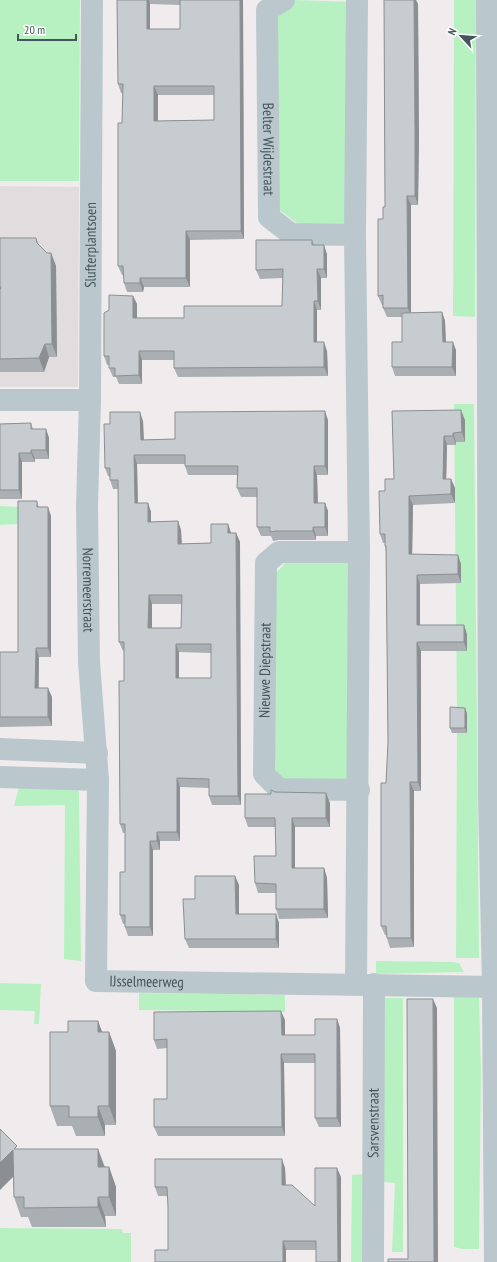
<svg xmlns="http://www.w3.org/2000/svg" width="497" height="1262" font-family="'PT Sans Narrow',sans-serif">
<rect width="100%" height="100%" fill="#f0eced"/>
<path fill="#e1dddf" d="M0,186L79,187L78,387H0Z"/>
<path fill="#b7f1c2" d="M0,0H80L79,181H0Z
M296,0L350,2L349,225L298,224L277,208L276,17Z
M454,0H476L475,317L453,316Z
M454,404H474L479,958H456L457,717Z
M0,506L18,507V524L0,525Z
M290,558L352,560L353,782H286L271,765L274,575Z
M76,786L79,793L81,961L64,959L65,805L14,806L19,787Z
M376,961L453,962L459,963L464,972L376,974Z
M0,983L41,984L39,1024H34L35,1011L0,1010Z
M139,993L285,995V1012L139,1010Z
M479,996L481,1073L479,1249H462L454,1247V997Z
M382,998H403V1252H392L395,1183L383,1182Z
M366,1174L365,1262H351L352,1175Z
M0,1228L122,1229L123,1233H131V1262H0Z"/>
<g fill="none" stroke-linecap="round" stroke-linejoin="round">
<g stroke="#bac8cd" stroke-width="22">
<path id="s1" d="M284,0L267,10L269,217L291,234L355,235L357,0"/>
<path d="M487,0L489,797L493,987L495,1262"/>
<path d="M355,235L359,552L356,984"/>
<path id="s2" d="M0,400H90L92,0"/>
<path id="s3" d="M90,400L87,506L89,662L98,780L96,981L497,987"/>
<path d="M0,749L97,753"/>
<path d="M0,777L98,780"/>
<path id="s4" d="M359,790L279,789L264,774L266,563L279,552H359"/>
<path id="s5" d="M373,1262L374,984"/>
</g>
</g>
<path fill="#aaafb3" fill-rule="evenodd" d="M117,0H243L244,239L190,240V287H144L143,292H127L124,283V275H122L118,266L123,93H121L118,84ZM150,4L180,5V29H150ZM158,95H214V120L158,121Z
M384,0H416L418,4L419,139L418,205H411V313L442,312L445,321L446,342L456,350V376H395L392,367L402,342V317H387L383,308V305H382L378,296L383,219L385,207Z
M0,238H36L39,245L47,253H51L56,266L57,357H49L44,372H0Z
M312,240L314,245L327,254V278H321V310H317V342L327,351L328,376L178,377L174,368V360H142V384H119L116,377H113L109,368V365H107L104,356L133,296L137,304V318H184L282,306L283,278L260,279L256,270Z
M392,411L465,420V442H456V445H447L446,479H451L455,488V503L413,505L412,554L461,564V583L420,584V625L467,634V651H421V791H414V947L390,948L387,938V935H385L381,926L386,783L388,742L386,551L385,546V543H383L380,534L385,491L394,479Z
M328,420V475H317L318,503H325L328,511V536H316V540H279L273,541L271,536H261L257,527V497H241L237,488V475H188L185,466V464H137L138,503H148L151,512V522L178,521L181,530L182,544L211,543L228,524L231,533H236L240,542L241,805H212L209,796V788L180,787V841H160V850H153V936H128L125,927V924H123L120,915L125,872V833H123L120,824L124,681V651H123L119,642L118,489H113L110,480V477L108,476L105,468L110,424L143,421L144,440L175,439ZM152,604H182L181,628H152ZM179,652L211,653V678H179Z
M31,423L33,429H46L49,438V459H35V462H22V499H0V424Z
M37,501L39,507L51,516V657H39V688L52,697V726L0,727V652H18Z
M467,713V733H452L450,728Z
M275,792L330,803V827H295V868H324L327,878L328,918L279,919L276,909V893H258L255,883L276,856V827H248L245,818L271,794Z
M235,876L239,885V914H276L279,923V948H189L185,939L195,899Z
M337,1019L340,1028L341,1127H319L315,1118V1063H284L285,1136H158L154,1127L167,1099V1048L157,1049L154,1040L285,1020V1035H315Z
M98,1021L102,1032H109L116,1051V1125H105V1136H76L72,1126H57L50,1106L68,1032Z
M18,1149H98L105,1167H109L116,1187V1216H105L106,1227H32L28,1217H21L14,1197L13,1177Z
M285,1168L286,1185L315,1206L341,1177V1262H316V1250H168V1196H158L155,1187Z"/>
<path fill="#8b8f92" d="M147,0H149L150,4V38L147,29Z
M240,0H243L244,239L241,231Z
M414,0H416L418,4L419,139L418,205L415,196Z
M154,86L158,95V130L154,121Z
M407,196L411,205V317L408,308Z
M186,231L190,240V287L186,278Z
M324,245L327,254V278L324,269Z
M51,253L56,266L57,357L52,344Z
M317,269L321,278V310L318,301Z
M140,278L144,287L143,292L140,283Z
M133,296L137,304V327L133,318Z
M314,301L317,310V351L314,342Z
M442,312L445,321L446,351L443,342Z
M324,342L327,351L328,376L324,367Z
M453,342L456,350V376L452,367Z
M45,344L49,357L44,372L39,358Z
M139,351L142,360V384L139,375Z
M461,410L465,420V442L462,432Z
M325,411L328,420V475L325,466Z
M140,412L143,421L144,449L141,440Z
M46,429L49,438V459L46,450Z
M453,433L456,442V445L453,436Z
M444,436L447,445L446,488L443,479Z
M31,450L35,459V462L31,453Z
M19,453L22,462V499L19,490Z
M134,455L137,464L138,512L135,503Z
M314,466L317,475L318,512L314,503Z
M451,479L455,488V503L451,494Z
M409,496L413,505L412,563L409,554Z
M148,503L151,512V531L148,522Z
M325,503L328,511V536L325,527Z
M48,507L51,516V657L48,648Z
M178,521L181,530L182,553L178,544Z
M228,524L231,533V542L228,533Z
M313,527L316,536V540L313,531Z
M236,533L240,542L241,805L238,796Z
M458,555L461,564V583L458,574Z
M417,575L420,584V634L417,625Z
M149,595L152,604V637L148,628Z
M464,625L467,634V651L464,642Z
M417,642L421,651V791L418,782Z
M176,644L179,652V687L176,678Z
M36,648L39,657L38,697L35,688Z
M48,688L52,697V726L48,717Z
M465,708L467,713V733L465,728Z
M177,778L180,787V841L177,832Z
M410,782L414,791V947L411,938Z
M326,793L330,803V827L326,818Z
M292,818L295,827V878L292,868Z
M157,832L160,841V850L157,841Z
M150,841L153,850V936L150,927Z
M324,868L327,878L328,918L324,909Z
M235,876L239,885V923L236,914Z
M276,914L279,923V948L276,939Z
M433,999L437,1008L438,1262H434Z
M281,1011L285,1020V1044L282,1035Z
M337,1019L340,1028L341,1127L337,1118Z
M98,1021L105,1040L98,1032Z
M109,1032L116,1051V1125L109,1106Z
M281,1054L284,1063L285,1136L282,1127Z
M98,1106L105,1125V1136L98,1117Z
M98,1149L105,1169L98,1167Z
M13,1150L20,1170L0,1190V1163Z
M282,1159L285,1168L286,1194L282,1185Z
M109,1167L116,1187V1216L109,1197Z
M337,1168L341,1177V1262H338Z
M98,1197L105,1216L106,1227L98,1207Z
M283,1241L286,1249V1262H283Z"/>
<path fill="#c6ccd0" stroke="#8b8f92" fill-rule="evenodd" d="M117,0H147V29H180V0H240L241,231H186V278H140V283H124L123,266H118V123H122L123,84H118ZM154,86H214V120L154,121Z
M384,0H414L415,129V196H407L408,308H383V295L378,296V219H383V207H385Z
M0,238H36L37,243L47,253H51L52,344H45L39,358L0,359V289L1,288L0,286Z
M256,240H312V245H324V269H317L318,301H314V342H324V367L174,368V351H139V375L115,376V368H109V356H104V313L109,310V295L133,296V318H184V306H282L283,269L256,270Z
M442,312L443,342H453L452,367H392V342H402V313Z
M461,410L462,432L453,433V436H444L443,479H451V494L409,496V554L458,555V574L417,575V625H464V642H417L418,782H410L411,938H387L386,926H381V783H386L388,742L386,546H385V534H380L379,491H385V479H394L392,411Z
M325,411V466H314V503H325V527H313V531H276L270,532V527H257V488H237L238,466H185V455H134L135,503H148V522L178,521V544L211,543V524H228V533H236L238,796H209V779L177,778V832H157V841H150V927H125V915H120V872H125V824H120L119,681H124V642H119L118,480H110V468H105L104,424H110V412H140L141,440L175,439V412ZM149,595H182L181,628H148ZM176,644H211V678H176Z
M31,423V429H46V450H31V453H19V490H0V424Z
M18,501H37V507H48V648H36L35,688H48V717H0V652H18Z
M450,707L465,708V728H450Z
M271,790L275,792L326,793V818H292V868H324V909H276V884L255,883L254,856H276L275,818H245V794H271Z
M195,876H235L236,914H276V939H185L183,899H195Z
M407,999H433L434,1262H388V1259H408Z
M281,1011L282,1035H315V1019H337V1118H315V1054H281L282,1127H154V1099H167V1039L154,1040V1012Z
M68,1021H98V1032H109V1106H98V1117H69V1106H50V1032H68Z
M0,1129L17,1146L14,1149H98V1167H109V1197H98V1207L24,1208V1197H14L13,1150L0,1163Z
M155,1159H282V1185H292L315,1206V1168H337L338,1262H316V1241H283V1262H155V1250H168V1207L167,1187H155Z"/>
<g text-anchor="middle" stroke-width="3" stroke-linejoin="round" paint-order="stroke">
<g font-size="15" fill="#44555b" stroke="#fff">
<text dy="5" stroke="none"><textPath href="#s1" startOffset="159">Belter Wijdestraat</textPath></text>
<text dy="5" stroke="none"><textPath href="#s2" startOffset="245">Slufterplantsoen</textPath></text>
<text dy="5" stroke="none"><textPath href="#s3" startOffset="190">Norremeerstraat</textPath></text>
<text dy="5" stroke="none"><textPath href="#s4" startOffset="205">Nieuwe Diepstraat</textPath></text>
<text dy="5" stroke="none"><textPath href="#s3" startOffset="632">IJsselmeerweg</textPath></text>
<text dy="5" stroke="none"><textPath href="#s5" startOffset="139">Sarsvenstraat</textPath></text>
</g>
</g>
<g transform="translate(461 36) rotate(296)" stroke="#ffffff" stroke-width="3" paint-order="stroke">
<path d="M0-3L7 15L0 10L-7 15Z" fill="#44555b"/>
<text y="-6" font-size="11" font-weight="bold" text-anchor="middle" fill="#44555b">N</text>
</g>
<path d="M18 34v6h58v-6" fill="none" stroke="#44555b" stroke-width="2"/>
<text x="24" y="34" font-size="12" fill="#44555b" stroke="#ffffff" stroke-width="3" paint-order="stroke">20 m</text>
</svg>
